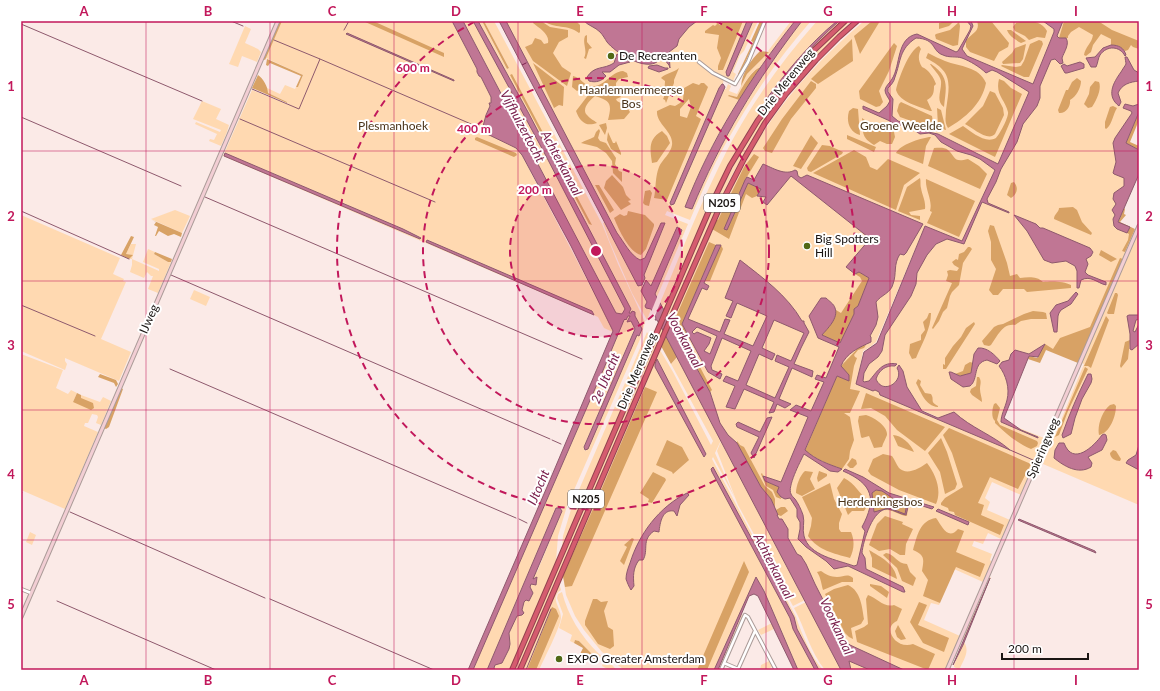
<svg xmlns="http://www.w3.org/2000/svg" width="1160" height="691" font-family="Lato,sans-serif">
<rect width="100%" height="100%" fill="#fbeae7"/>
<path fill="#ffd9b1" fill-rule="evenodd" d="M281,21H452L477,69V72L479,76L481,77L608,320L613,330V332L604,328L598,317L223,156L252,90L292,106L287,103V102L268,93L267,88L280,94L285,85L295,89L296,87H298L303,75L266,58Z
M463,21H473L546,156L625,309L622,314L616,313Z
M478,21H482L507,69L509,68L484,21H494L602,224L618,264L645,322L641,337L567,506L558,536L556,561L510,670H493L521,605L526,600L528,591L535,572H537L562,511L561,507L559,509L556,508L487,670H473L604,368L624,320L630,315L628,321H631L635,328L584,447L585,451L587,449L637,334L638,336L642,329L635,316L631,313L629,314L631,309L528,112Z
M504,21H748L727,76L729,75L753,21H758L744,51L740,55L733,72L736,74L733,81H731L733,74L731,80L724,78L723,84L719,88L670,203L674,204L723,89H726L728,84L731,86L729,91L737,94L747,74L769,52L768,51L791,21H795L761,67C750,70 742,88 737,97L729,95V96L739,100C718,134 699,169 686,207L692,209C721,140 756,80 802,21H811C780,56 753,95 730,136C714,163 702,192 690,220L667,211L665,215L688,224L657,297L655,294L682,230L677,228L651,287L646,280L644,283L643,282L645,278L644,275L664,226V223L643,267L623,246Z
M817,21H842L793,70L763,108L739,146L726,170L664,310L660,303C683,248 705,192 733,139C756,97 785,57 817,21Z
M848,21H851L801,73L770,112L749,144L730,179L669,318L667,315C712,208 754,95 848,21Z
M864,21H1139V111L1122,142L1139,150L1116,222L1139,232V505L1043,464L1084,364L1043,347L1036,355L1027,356L1002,421L1044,438L1034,460L1036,461L1021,495L992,482L985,498L990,502L987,510L1010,520L1001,539L988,533L983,544L974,541L972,546L992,554L990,560L992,562L983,582L954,569L939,603H940L939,605L931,603L924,620L960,636L945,670H851L848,660L851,662L779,519L725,432L715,453L735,498L713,457L712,459L796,617C802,634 811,657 823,670L818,669L797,629L794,617L713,467L790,618L793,629L815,670H798L764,591L756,577L714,670H624L602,652L584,630L575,616L566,595L563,576L645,387C650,374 653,362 660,350L673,372L711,445L713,441L671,364L677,357L699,397L671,322L708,241L707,239L709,233L711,234C727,199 743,164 764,131C791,90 826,53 864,21ZM1058,37L1059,38L984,198H982L983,195L984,196L997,164L998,165L1029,92L1031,84L1033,85ZM981,200L963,243L930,230L861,377L866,386L857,383L863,351L870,347L876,342L925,226L938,232L962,241ZM657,359L706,454L705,456H704L655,367ZM880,392L1004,446L879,393Z
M245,26L251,29L245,43L258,49L261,52L257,62L242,56L238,67L229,64Z
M202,101L221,109L216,119L229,125L227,132L221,146L209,141L210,139L214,140L217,134L195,124L196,122L220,132L221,130L193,119Z
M175,210L190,216L182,233L151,219Z
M21,215L120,258L113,274L124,279L123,281L126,282L101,339L131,352L119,381L65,358V361L67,364L65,370L21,351Z
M605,222L639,286L642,285L643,286L641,291L647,302L645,306L651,309L647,320L632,293L609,240L603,223Z
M131,244H136L132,259L159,271V269L143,262L148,249L155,252L154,254L168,262H171L158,293L148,289L153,276H151L147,272L144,278L130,272L132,265V259H129L132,255L126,254Z
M194,290L210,297L206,306L190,299Z
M661,327L664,331L518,670H514Z
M647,332L652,341L562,549L563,536L572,506Z
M21,354L63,370L56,388L68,394L71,390L77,393L73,402L81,397V395L100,402L103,397L111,401L101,425L96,423L98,417L97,415L92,414L88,423H85L84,426L98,432L65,509L21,490Z
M721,441L805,600L793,606L738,505L717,451Z
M30,532L36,535L32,545L26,542Z
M990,577L991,578L990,579L964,640L963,639L966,631Z
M559,583L561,590C549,598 561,607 561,618C560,628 544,659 539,670H523Z
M562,592C568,616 581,636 598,653C604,659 613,664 616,670H609L602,666L603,663L598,660L579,641L575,640L574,643L570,641L572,635L559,628L563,614L557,598L558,594Z
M806,602L841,670H825C810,652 805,628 794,608Z
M742,614L743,616L720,670H718Z
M772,623L774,629L761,635L758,630Z
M964,642C970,651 964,659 960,668L958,669L954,667V665Z
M769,661L772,667L766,670H760L761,665Z"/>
<path fill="#d8a265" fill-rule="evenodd" d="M280,21H282L266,58L265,60L263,59Z
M363,21H373L444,53V57Z
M482,21H484L509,68L507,69Z
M533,21H541L550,27L568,30V37L559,42L553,53L562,67L571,73L567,86L533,61L525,47L532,44L535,38L541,40L544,44L548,43C550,34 539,28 533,23Z
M544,21H576L580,25V32L579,33C568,24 554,29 544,21Z
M723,21H743L723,70H718V66L721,58L717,48L719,35L705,33V31L713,25L715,26L717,24L716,22L720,25Z
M760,21H764L740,74H738L753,42L751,41Z
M872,21H880L860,54L854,36Z
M945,21H954L949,26L939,29V23Z
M977,21H991L1009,43L1008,47L999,52L994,61L970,52L966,47V41C971,33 981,32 977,21Z
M1025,21C1034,21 1042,22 1047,31L1045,38L1037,37L1029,40L1025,36L1015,31L1013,27L1016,23Z
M1064,21H1098L1112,30L1139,41V49L1133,47L1131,45L1128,50L1125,51L1119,46L1111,45V39L1101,34L1093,45L1091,52L1086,56L1084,55C1085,47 1092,43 1093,35L1079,27L1071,32L1068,36V38H1059Z
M959,22L960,26L958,45L953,46L936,39L935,35L936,34L950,30Z
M1007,30H1011L1026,41L1021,43C1016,40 1009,36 1007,30Z
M587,35V42L592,48L589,49L586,59L584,58C588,50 582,44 585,36Z
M852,39L853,61L818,84L811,79Z
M1039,40L1042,41L1043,44L1029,77H1024L1001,66L1002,65L1016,67L1021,66L1024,61L1030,44Z
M894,43L897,46L889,71L879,91L883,102L880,106L876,107L860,99L859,91Z
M1026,44L1023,59L1020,63L1003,64L1002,62L1012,53L1015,48Z
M919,46L921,49C918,55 918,61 922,67C929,70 934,78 936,84L934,86C934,93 933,97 927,100L932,111H930C919,106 900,103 896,90C898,80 909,50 919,46Z
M760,51L769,52L747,74L741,86C742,72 751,60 760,51Z
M928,53C934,56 940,59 945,61C960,67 979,66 986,83C982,104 965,118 948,128C944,122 946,116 946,110C950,82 953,72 926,58Z
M267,59L303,75L298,87H296L301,76L270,63L268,66L266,65Z
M533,63L564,87L563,106L559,105L554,108Z
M930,64H931C950,77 946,87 944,107C935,101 942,90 941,81C940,75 933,69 930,64Z
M761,67L739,100L728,96L729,95L737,97C742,88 751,70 761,67Z
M679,68L674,80V83L666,103L665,100L663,99L664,97L665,81L661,78C666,73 673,73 679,68Z
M623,71L627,73L628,77L619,79L616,83V91L621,97L616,99L617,101L626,106L630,112L624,119L608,120C612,104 611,101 595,96C590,100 581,109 587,115C590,119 594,120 597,123C586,127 580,122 576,111L589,94L588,90L581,89L577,91L572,87L573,76C582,78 583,86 592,86C605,87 610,72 623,71Z
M512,74L592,225L589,224L510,75Z
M258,75C263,78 268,87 268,93L287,102V103L252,88Z
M1077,78L1081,81C1081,88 1076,97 1070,100C1071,106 1066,114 1059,113L1058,110L1066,90H1068L1072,82Z
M999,79L1004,81L1011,88L1022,94L995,157L949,134L963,126C972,132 985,144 996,138C1000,134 1009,117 1008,112C1005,99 995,95 999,79Z
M811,81L816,84V88L791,119L772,153L765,151L763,148L782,119Z
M1095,81L1099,82C1102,89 1096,101 1092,107L1088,108L1084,104L1089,94L1090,87Z
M693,83L699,85L701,83H704L708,87L696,116L701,119L667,200L654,198C656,188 655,177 659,167C662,160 671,153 672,145C674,132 656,124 657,111L670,105L675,106L680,103L683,100L684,88ZM689,99L691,107L687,118L680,116V109Z
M990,91L995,93L1003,108L1004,115L995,134C988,142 973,128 965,124L983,106Z
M901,102L932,116L934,129L900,117L897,111L899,104Z
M1113,106L1117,108C1113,114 1112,125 1106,129L1105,128V122L1110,107Z
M853,108L858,109L860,135C849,132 846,121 849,111Z
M937,108L941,110L946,130C936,128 938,117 937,108Z
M1139,112V120L1130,142L1139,146V150L1126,143Z
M862,118L869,123L878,122L883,127L894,132L895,137L892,144H887L880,141L874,145C861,137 863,132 862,118Z
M606,123L607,128L605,135L599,125Z
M599,129L600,131L598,138L600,141L606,143L616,158L615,164L619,171L622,172V182L613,173L612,161L606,153L597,147L581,143C585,140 589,140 594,137L596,132Z
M662,131L667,136L670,143L657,162L652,163C650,149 648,139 662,131Z
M608,132L613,143H615L616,141L621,153V155L611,149L607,140Z
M811,135L818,143L801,169L793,166Z
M847,135L876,147L874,152L847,139Z
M477,137L516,153L517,155L514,157L475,140V138Z
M929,137H931L926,146L923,164L896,153C901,144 919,139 929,137Z
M822,145L830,146L843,152L842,154L811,172L808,171L807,168Z
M934,148C939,148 944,147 948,150C956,157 953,163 968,159L979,166L987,174L980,189L928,166Z
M854,150L866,157L870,167L877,170L888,159L920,173L904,185L896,210L813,173Z
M754,154L759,157L745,180L727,230L748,183L761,189L757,196L752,198L746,194L729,239L712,229L716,220H718L744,167Z
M612,175L623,187L626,195L631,200L628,201L631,204L621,210L604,188L606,181Z
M920,178C921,181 920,184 921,188C922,195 926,201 925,209L909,212L911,215L920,216V220L898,211L907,187Z
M926,179L975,201L959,237L927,223L932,212L930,211C933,200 925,190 926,179Z
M1014,182C1019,188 1017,194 1011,198L1007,195L1011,183Z
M595,185H599L614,210L610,213Z
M650,190L652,193L649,206L645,205L643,203L645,191Z
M1073,207L1077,210L1082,222L1092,233L1091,235L1054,219C1054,214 1059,212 1059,208Z
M1124,208L1125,209L1124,214L1126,215L1120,222L1135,229L1125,252L1122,251L1128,240L1129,234L1127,233L1130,227L1118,223Z
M628,211L645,215L654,224V226L646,249L641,255C629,252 619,230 614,218L620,214L624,216L627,215Z
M152,220L182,233L181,237L174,234L168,236L159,231L156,236H155L158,227L154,225L156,222Z
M990,225L994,226L1007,263L1010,276L1017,274L1020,278C1028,277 1037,276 1043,282C1051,281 1064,281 1071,285V288L1027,292L1024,289H1003L998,295H993L989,290L996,269L991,260V242L988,231Z
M131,236L134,237L126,254L133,255L129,259L121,255Z
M709,242L716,245L682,324L688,336L687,342L712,390L710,392L672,323L674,321Z
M721,245L723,249L710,281H705Z
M968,247H970L972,249L963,263L959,285L952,292L950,296L947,308L943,312L939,321L933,329L932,328L952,283L946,281L948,275L947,271L950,270L957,271L959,268L954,265L952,262L956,259L958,260L959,254L964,252Z
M1101,250L1117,259L1111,262L1099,255Z
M155,252L172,259L171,262H168L154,254Z
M1120,258L1123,259L1078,363L1046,350L1040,363L1028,359L1029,356L1037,358L1038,357L1045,344L1053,349L1060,338L1090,327Z
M859,272L869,278L858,307L854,309V314L840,343L822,335L831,324L836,310L841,313L862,281L860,277L855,274Z
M1115,293H1117L1118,295L1114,314H1108L1107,313Z
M1033,311L1043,312L1046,313L1047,319H1031L1021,321L1015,325C1003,323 998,335 991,345L989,346L984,345L982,341L994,327L998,325L1003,324L1024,314Z
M929,313H931C931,329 922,343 916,358L912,359L909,353L910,344L921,340V335L925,330L923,322L927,318Z
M1106,316L1109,320L1091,368L1088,366H1084Z
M974,322L975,324L946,369H943V364L945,365V358L953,346L961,337L966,328Z
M666,336L677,357L671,364L661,346Z
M1130,340L1128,359L1121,368L1120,366L1125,342Z
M866,345L864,348L858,350L854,355L855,357L857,358L854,366L850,389L860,391L850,413H844L850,417L854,440L850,451L849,459L842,469C828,464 817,459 805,451L837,376L849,381V375L842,368V365L860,346Z
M970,362L973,363L971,373L962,376L955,374L963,371L965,365Z
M1085,367L1088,369L1068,411L1059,435L1055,437Z
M100,374L116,380L118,384L116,387L114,383L98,377Z
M977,377H979C982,382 980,384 980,389C980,393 982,398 982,402L972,395L970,392L971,389L976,386Z
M918,379L921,381L920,385L925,393L931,394C935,400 929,401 938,406V407C925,406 921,392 916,383Z
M645,387L657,392L572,586L565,587L563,576L593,509Z
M121,388L123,389L109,427L106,429L104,428Z
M77,393L81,395V398L93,403L94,408L91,410L73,402Z
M866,393L945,427L925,451L897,430L885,416L871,408L861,409Z
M996,403L1000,408L997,420L1000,425L1037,441L1038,443L1037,446L1031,449C1017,443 1006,434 995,423V421C991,418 992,409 994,404Z
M1110,405L1114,404L1116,406C1116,416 1110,433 1099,435C1097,426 1102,411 1110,405Z
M866,415C873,417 888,426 887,435C886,438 883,443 882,447L874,448L869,436L862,438L861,437L858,421L859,416Z
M949,428L1031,464L1018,489L990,477L978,503L984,505L981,515L1004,525L1000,535L955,515L954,512L949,511L948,508L941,505V503L945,498L963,487L952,453L943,435Z
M893,435C901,435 911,444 914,452L898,446Z
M941,438L947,452L957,484L955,489L945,494L940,472L928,453Z
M667,440L682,447L689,460L673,474L672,472L656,465Z
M737,441L740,445L744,447L765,486L772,492L775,499V508L771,499L761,487L737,443Z
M1113,450L1116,451L1121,459L1120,461C1115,461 1110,458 1110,453Z
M883,454L892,456C895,460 896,464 899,468C907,476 920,468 927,463C936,475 942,490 936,504L899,490L871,475L868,471L873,459Z
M852,458L856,460L857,464L853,468H850L847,465Z
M805,471L813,472L810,479L815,489L802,496L796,493C796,486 800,475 805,471Z
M819,471L827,474V476L818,482L817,478Z
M653,472L665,478L666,480L652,503L648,502L649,499L640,493Z
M762,473L765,481L779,487L781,499L776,497L773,490L766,486L761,474Z
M844,478C855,483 859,494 867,499L868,505L864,511H852L848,515L837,488Z
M830,483L834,499L842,514L839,523V529L841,532H851C855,541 854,550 850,558C833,553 819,551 808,536L811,526L812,518L802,497Z
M876,490L882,491L897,501L907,503L905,514C891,511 892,505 877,512L889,509L906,515L908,505L907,516C900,516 894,510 887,510C882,510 879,513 874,512L872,493Z
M781,507H785L788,511L781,516L778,515L776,510Z
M885,516L903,522L902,524L913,529L906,544L905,555H900L890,549L879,551L869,545L877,524Z
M936,518C942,526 948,541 958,529L964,531L956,552L985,564L980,577L956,567L940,603L923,596L928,580L922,571C924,559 925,555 913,550C917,536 920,520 936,518Z
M632,538L634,539L624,565L620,561L627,547L624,545Z
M869,550C881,557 895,564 897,579L872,567V558Z
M886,553C895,554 897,564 907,564L910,572L916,578L913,586L902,581L897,568L883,555Z
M744,561L749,572L707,670H697Z
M821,571C825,574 831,577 837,577C844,577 847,573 853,578V582H842L823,590C821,583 821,578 817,572Z
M870,584L881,586L889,592L887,598L870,586Z
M848,585C861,591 862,607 864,619L861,624L851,628L853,639L849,637L845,633L825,594L834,589Z
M868,595C877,598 884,608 894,605L902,609L897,621C882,627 895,650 913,644L935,654L928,670L857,642L855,631L864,627L868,624L866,599Z
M593,599H597L601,602L608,601L604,611L608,627L613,630L614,646L610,649L598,644L585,625V621Z
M919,602L927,605L918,625L949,638L944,652L923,643L910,622Z
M552,607L556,609L559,616L536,670H527Z
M898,625L906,639L901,640L897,637L895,631Z
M575,640L579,641L598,660L580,654L583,648L574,643Z"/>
<path fill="#c07694" stroke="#8e596d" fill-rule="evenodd" d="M452,21H463L616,313L622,314L625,309L546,156L473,21H478L528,112L631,309L629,313H631L632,311L635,312V316L642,329L639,336L637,335L588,449L585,450L584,447L635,329L631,321L627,322L630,316H628L626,320L625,319L624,320L604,368L473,670H468L547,487L613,331L571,246L522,155L516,148L483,132L482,130L486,115L490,106L489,103H491V97L481,77L479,76L477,72V69Z
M499,21H506L617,233C624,242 630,255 640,260L645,258L661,223H665L644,275L645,278L642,285L638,286Z
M584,21H697L689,27L679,39L677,46L669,52L670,68L669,65L663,58C659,59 658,62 655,63C641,69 615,52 607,42C605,39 603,35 600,32C595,27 589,26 584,21Z
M747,21H753L729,76H727L726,72Z
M795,21H802C757,79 720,141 692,209L685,207C711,139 750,78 795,21Z
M837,21H839C811,46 789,73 766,102L765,101C786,72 809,44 837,21Z
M967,21H971L973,26L962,49L967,56L1033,84L1054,32V29L1043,21H1063L1057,36L1059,38H1066C1070,44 1064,52 1062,58L1063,63L1060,64L1055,59L1051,60L1040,86V98L1037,106L1023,124L1017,142L1001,169L996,182L987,199L988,203L1009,212V213L982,202L964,244L947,239L936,244L927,255L917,273L916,284L911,296L885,335L882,351L878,357L869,364L864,373L863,381L864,382L869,381C877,372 882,361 897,364L895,366C886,365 879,370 876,379C883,396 905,381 897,368L899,365L903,371L907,387L922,411L938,418L954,412C971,428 993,435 1010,450L880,395L879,392L875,390L873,391L856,384L864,352L877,343L925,226L962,241L995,170L980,159L971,155L957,151L941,142L935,135L929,133L920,134C912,129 907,123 897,126L890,121L863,109V106L879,113L887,106L890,101C888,97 885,94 885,90C886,85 890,83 892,79C901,65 896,38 917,34L956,52L958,51L970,30L971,26ZM916,38C937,39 931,51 943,55C949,58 956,56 962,58C970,61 980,67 986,73L992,70L997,72L1029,92L998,164L938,134L923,131L898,121L892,116L893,99L888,92V88C891,85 894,82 895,77C901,61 899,49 916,38Z
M347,33L454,80V81L346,34Z
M1111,45C1119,45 1124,48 1126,55L1125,56C1120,46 1107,45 1100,55C1098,58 1098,63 1096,67H1091L1086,58L1095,57L1103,48Z
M617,54L630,62L619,65L610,72H602L606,76C602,81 596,83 589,81L587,77C595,65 603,70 614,63Z
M1125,57H1127L1134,70L1139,73V81C1130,82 1122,84 1118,93L1121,102L1119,106C1106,96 1113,83 1121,72C1122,70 1125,66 1126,64C1126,63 1125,58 1125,57Z
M1080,62L1084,64V68L1067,73H1065L1061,66L1064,64L1067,66Z
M657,65L665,68H668V69L659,72L648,68L649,66Z
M722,84H723L725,87L674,204L671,205L670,203L719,88Z
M1125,104L1133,106L1139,104V112L1126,143L1139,150V174L1118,222L1130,227L1127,233L1117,229L1114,226L1113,219L1115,215L1112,210L1116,204L1113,199L1114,193L1124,186V178L1114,174L1113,173L1116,162L1113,143L1115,138L1132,113L1131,111L1123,108Z
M225,153L403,229L421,238L420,239L224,156Z
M763,164C773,168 785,176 795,170L797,171L798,176L801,178L807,175L923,224L906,253L904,255L900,254C893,265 897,273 893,284C891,293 881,295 876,302L878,317L876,325L870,336L871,337V342C860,347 846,353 841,366L849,375V381L837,376L805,450C816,460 828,464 842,469L838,472L830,471L804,454C800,462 787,487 791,494C791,495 794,498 795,499C798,503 801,509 803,515C805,522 802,529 804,536C809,556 838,560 854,566L857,565L865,531L862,527C877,499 873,484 843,471L845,469L863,477L889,493L934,507L932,509L910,502L909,503L906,515C900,514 894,510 888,509C873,508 863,541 862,553L865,558L866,569L903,587L905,592H903L848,566L834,569L826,561L806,547L798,539L800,529V522L797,517V509L790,498L785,499L781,497L777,492L779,487L765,481L763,476L781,482L808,417L790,410L796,405L811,411L824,382L815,379L817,375L826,378L839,347L818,338L809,316L821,298H826C829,301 834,304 835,308C839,318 827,329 822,335L840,343L854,314V309L858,306L869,278L859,272L855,274L846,267L869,240L868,237L791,176L767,205L763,202L766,197L757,196L761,189L748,183L727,230L724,229L745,180L747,177L754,180ZM876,490L882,491L897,501L907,503L905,514L889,508L874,512L872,493Z
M1014,215L1036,224L1040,228H1043L1090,248L1093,252L1091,256L1086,259L1088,264L1085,272L1088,275L1106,282V285C1097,283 1091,275 1081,280L1079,288H1077V271L1075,266L1066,261L1052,263L1044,260L1027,231Z
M677,227L682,230L655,294L710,392L720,423L728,435L737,443L761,487L771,499L778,515H777L779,519H782L788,529V538L797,554L801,556L806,564L815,584L843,639L850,645L904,670H870L849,661L851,670H841L661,327L657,320H655L656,318L651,309L646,308L645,306L647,302L641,291L646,280L651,286Z
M427,240L592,311L594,315L426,242Z
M716,245H721L704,283L709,286L707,290L702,288L688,319L720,332L725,319L730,320L724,334L753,346L767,316L737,303L731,318L726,316L733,301L725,298L740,260C763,278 787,295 802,321H804V323L809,332L801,348L794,364L813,371L812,377L792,368L779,399L791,404L785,408L777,404L774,412L769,413L774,402L744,389L735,409L726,407L735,386L723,381L726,376L738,381L751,351L722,338L711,366L712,370L722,374L720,379L708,372L682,324ZM774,320L804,333L791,361L777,355L775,361L789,367L775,398L746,385L759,354L772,360L775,354L762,348ZM697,327L717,336L710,354L704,351L709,344L711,338L697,332L694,334L692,332Z
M1076,292L1078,294L1071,304L1061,310L1059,313L1058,316L1057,332H1054L1050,313L1056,305L1068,301Z
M1129,315H1139V319L1136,320L1133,331L1135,332L1139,324V344L1132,350L1130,349V334L1127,316Z
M1045,344L1038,357L1029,356L1004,418L1021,430L1038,437V438L1001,422C1001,415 1005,408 1007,400C1010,388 1006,375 999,366L1002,362L1009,360L1011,354L1015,350L1029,354Z
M978,348C987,347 995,355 1000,361L997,364L987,360C972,363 979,379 970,386L963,387L951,379L949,372H951L960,376L971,373L974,354Z
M657,359L706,454L704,457L655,367V364Z
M1088,374H1091L1092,379L1091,383L1082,399L1075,418L1071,434L1063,438L1062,435C1069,415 1078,394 1088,374Z
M772,417L754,458L751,453L759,437L737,427L736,424L738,422L760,432L767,418Z
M1104,434L1106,435L1107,440L1102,450L1088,457L1092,463L1091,467C1078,475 1064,466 1054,458L1055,450L1059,443H1064C1073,467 1094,446 1102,435Z
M1139,445V470L1126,463L1128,460L1136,455Z
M713,467L794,617L797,629L819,670H815L793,629L790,618L712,472L711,469Z
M687,493L689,495L680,505L677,516L674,511C662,509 660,523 659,532L654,531C641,540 649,550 643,560H639C633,568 633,576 634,586L631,590C629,587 627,582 626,579C626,574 628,568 630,563C639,534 659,507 687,493Z
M556,508H560L562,511L533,579L537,577L536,585L531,584L530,587L533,593L529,601L526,600L524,602L522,610L524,613L522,615L517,616L509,633L510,644L509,649L502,663L495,665L494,668L495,670H487Z
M938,509L969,522L968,525L936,511Z
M1019,519L1095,551L1096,553L1018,520Z
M756,577L764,591L798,670H794L758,596L754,594L749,596L718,670H714Z
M990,578L963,645L953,665Z"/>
<path fill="#fbeae7" d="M658,295L661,301L654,318L651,312Z"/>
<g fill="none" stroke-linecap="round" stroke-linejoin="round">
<path stroke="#8e596d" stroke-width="1" d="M231,21L243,26
M21,24L202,101
M344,30L349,21
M320,59L471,124
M252,89L299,109L320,59L274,40
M21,117L181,186
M240,119L435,202
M205,197L582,359
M21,211L129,259
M171,275L550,439
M21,305L95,336
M170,369L516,518
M552,440L561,444
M1010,450L1033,460
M21,491L22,492
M70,512L265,598
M519,519L527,523
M270,599L434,670
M57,601L216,670
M526,670L551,609"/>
<path stroke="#7c224e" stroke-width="1" stroke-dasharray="5 4" stroke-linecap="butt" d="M522,65L528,62"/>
<g stroke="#ab9b98" stroke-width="4.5">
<path id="street" d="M699,62L713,73L735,84L748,62L765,21
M21,589L31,593
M724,663L738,669L755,631
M721,670L744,617L745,615L748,617L776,670"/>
</g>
<g stroke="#ab9b98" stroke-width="5">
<path id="secondary" d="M21,617L278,21
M947,670L1139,226"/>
</g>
<g stroke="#94434f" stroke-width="6">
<path id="highway" d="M512,670L714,199L730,166L758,120L811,53L845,21
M520,670L671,318L722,202L744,159L765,123L786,94L816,60L839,37L857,21"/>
</g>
<use href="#street" stroke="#fff" stroke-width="2.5"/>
<use href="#secondary" stroke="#f2ced4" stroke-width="3"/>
<use href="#highway" stroke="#d55c6f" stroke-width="4"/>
</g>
<path fill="none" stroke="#c2185b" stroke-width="1" stroke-opacity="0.55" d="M146,21V670M270,21V670M394,21V670M518,21V670M642,21V670M766,21V670M890,21V670M1014,21V670M21,151H1139M21,281H1139M21,410H1139M21,540H1139"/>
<circle cx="596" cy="251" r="86" fill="#c2185b" fill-opacity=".12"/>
<g fill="none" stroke="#c2185b" stroke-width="2" stroke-dasharray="7 5">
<circle cx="596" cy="251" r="86"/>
<circle cx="596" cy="251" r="173"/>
<path d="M716 21A259 259 0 1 1 476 21"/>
</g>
<g fill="#516816" stroke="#fff" stroke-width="1.5">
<circle cx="611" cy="56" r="4"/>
<circle cx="807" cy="246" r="4"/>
<circle cx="559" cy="659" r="4"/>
</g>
<g text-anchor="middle" stroke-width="4" stroke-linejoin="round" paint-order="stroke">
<g fill="#fff" stroke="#5f5b5a" stroke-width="1">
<rect x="704" y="194" width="36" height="18" rx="3"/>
<rect x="568" y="490" width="36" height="18" rx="3"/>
</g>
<g font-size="11" font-weight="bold" fill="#1a1513">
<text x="722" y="207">N205</text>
<text x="586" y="503">N205</text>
</g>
<g font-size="12" fill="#1a1513" stroke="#fff" text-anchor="start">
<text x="619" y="60">De Recreanten</text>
<text x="815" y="243">Big Spotters<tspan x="815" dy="14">Hill</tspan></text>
<text x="567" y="663">EXPO Greater Amsterdam</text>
</g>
<g font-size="12" fill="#1a1513" stroke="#fff">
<text transform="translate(786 82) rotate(-51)" y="4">Drie Merenweg</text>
<text transform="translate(149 319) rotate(-67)" y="4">IJweg</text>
<text transform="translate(637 371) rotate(-67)" y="4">Drie Merenweg</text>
<text transform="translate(1043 448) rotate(-67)" y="4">Spieringweg</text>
</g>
<g font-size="12" fill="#4b341a" stroke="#fff">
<text x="631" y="94">Haarlemmermeerse<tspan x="631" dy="14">Bos</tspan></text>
<text x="393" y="130">Plesmanhoek</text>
<text x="901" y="130">Groene Weelde</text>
<text x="880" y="506">Herdenkingsbos</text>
</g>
<g font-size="13" font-style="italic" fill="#7c224e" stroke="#fff">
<text transform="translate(523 126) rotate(62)" y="5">Vijfhuizertocht</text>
<text transform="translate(562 163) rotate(62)" y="5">Achterkanaal</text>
<text transform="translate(685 340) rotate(62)" y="5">Voorkanaal</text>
<text transform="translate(605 378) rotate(-67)" y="5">2e IJtocht</text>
<text transform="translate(538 487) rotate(-67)" y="5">IJtocht</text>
<text transform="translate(774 566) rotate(63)" y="5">Achterkanaal</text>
<text transform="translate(837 626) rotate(65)" y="5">Voorkanaal</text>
</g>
</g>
<circle cx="596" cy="251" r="6" fill="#c2185b" stroke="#fff" stroke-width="2"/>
<g font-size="12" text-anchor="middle" font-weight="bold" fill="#c2185b" stroke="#fff" stroke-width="4" stroke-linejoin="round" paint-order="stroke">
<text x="413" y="72">600 m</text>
<text x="474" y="133">400 m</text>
<text x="535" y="194">200 m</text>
</g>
<rect width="1160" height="691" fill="none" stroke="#ffffff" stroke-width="44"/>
<path d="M1002 653v6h86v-6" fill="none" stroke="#1a1513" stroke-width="2"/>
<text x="1008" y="653" font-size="12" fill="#1a1513" stroke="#ffffff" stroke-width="3" paint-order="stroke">200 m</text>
<rect x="22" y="22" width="1116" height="647" fill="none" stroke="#c2185b" stroke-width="1.5"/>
<g font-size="13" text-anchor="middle" font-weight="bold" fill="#c2185b">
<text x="84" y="16">A</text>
<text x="208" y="16">B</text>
<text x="332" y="16">C</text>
<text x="456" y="16">D</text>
<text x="580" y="16">E</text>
<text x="704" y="16">F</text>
<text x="828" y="16">G</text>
<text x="952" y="16">H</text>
<text x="1076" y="16">I</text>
<text x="11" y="91">1</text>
<text x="1149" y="91">1</text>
<text x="11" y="221">2</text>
<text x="1149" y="221">2</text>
<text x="11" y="350">3</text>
<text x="1149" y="350">3</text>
<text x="11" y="479">4</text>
<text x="1149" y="479">4</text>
<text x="11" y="609">5</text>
<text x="1149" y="609">5</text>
<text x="84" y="685">A</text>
<text x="208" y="685">B</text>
<text x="332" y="685">C</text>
<text x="456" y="685">D</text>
<text x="580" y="685">E</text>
<text x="704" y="685">F</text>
<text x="828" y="685">G</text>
<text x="952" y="685">H</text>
<text x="1076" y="685">I</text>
</g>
</svg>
